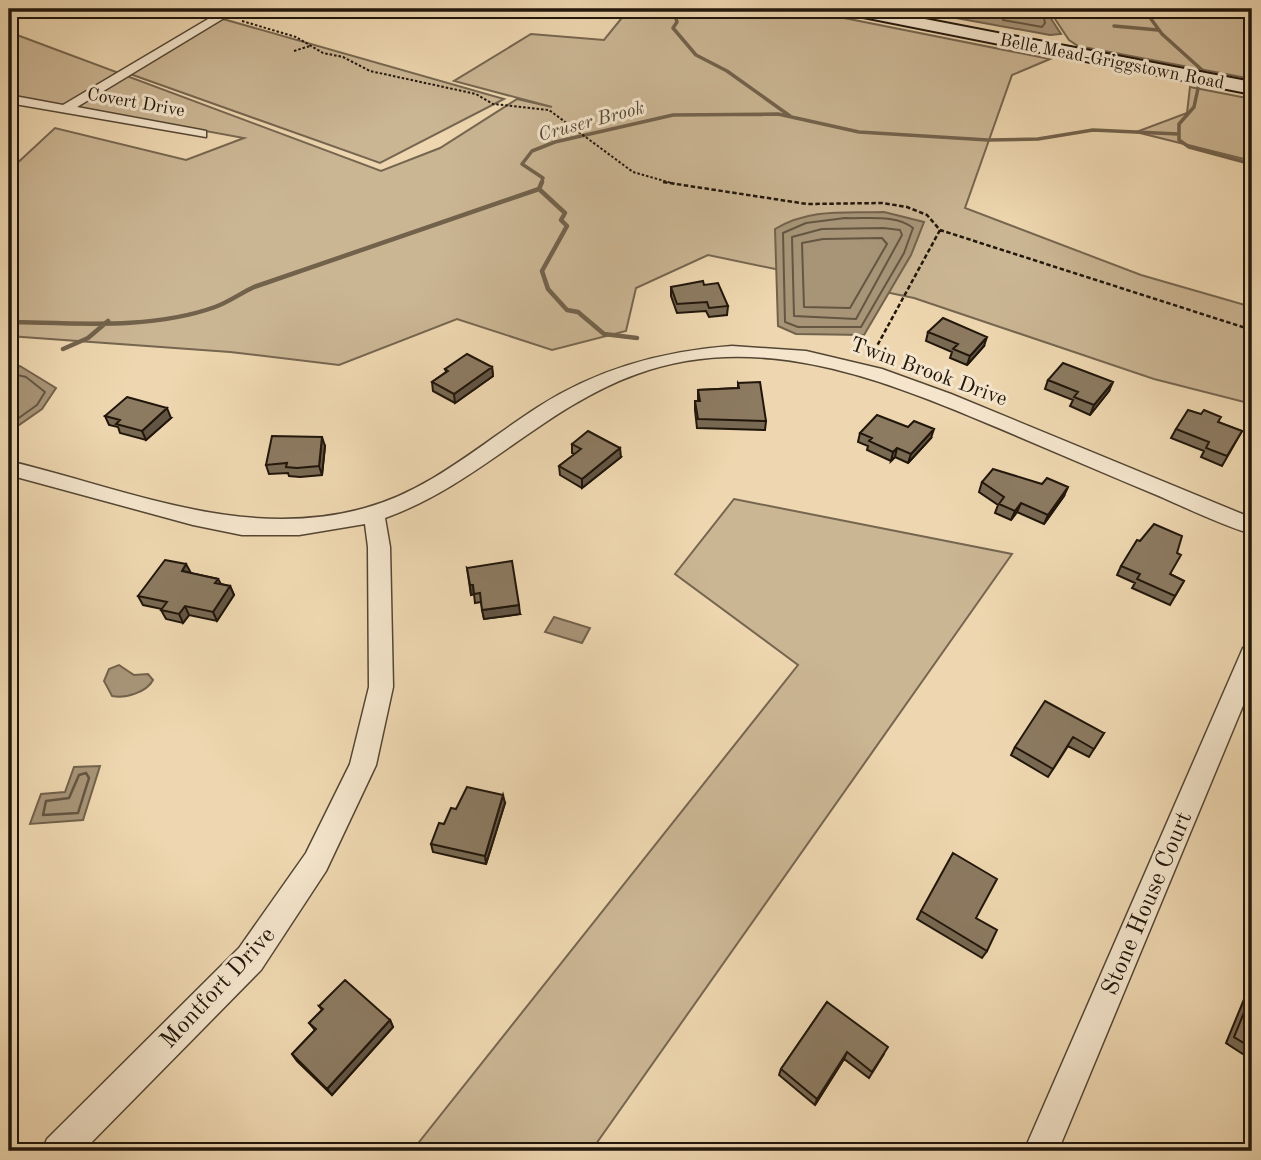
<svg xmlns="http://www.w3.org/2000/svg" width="1261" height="1160" font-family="'Old Standard TT',serif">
<rect width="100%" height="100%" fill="#eed7b0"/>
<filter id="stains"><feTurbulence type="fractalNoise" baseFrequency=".00286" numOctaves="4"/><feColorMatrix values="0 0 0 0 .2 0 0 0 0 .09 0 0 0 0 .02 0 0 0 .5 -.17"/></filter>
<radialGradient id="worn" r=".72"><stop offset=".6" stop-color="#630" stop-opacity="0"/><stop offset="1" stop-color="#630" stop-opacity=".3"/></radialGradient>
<path fill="#cbb694" stroke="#766650" stroke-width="2" d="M629,9H799L1050,59L1012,75L965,208L1141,275L1252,307V404L1154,379L914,298L708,255L636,288L626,331L552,350L457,319L339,365L230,352L9,336V168L13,167L55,128L186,160L244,138L9,95V32L381,171L440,148L517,99L552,107L454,81L531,34L604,40Z
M1052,9H1252V79L1078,46L1069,40L1051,13Z
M223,19L504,99L380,163L130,74Z
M1190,87L1252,99V161L1136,132L1187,113Z
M734,499L1012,554L591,1151H412L798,665L675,574Z"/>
<path fill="#a89578" stroke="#72624c" stroke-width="2" d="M1010,9H1050L1048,14L1061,34L1050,35L945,16L1004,12Z
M884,212L924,222L911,255L864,335L796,334L778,326L775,229C809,208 845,213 884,212Z
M20,366L56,388L42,409L9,432V367Z
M554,617L590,628L582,643L545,632Z
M119,665L134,675L148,674L153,680C147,692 125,699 112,696L104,681L109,669Z
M100,766L83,820L30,824L41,794L65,792L74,767Z"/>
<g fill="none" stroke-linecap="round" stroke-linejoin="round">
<path stroke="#645642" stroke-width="2" d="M1003,9V20L1042,27L1045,23L1042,9
M845,218C866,219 897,214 913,228L904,253L861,327H798L785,322L783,233L806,223Z
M883,228L900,230L902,235L856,319L794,316L792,237L822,229Z
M882,238L887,244L850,308L804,307L802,243L823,239Z
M9,373L26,377L45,392L37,405L9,425"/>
<path stroke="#645642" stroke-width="2.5" d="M86,773L89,778L78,813L43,815L46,801L69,798L79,775Z"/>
<path stroke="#72624c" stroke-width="3.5" d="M673,9L677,22L673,28L696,55L727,71L790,116
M1187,9L1157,13L1151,19L1162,34L1202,70L1194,107L1179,124V140L1189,147L1252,164
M1213,9L1252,13
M1114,26L1158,30
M541,184L543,178L522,164L532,151L555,142L673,115L778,114L859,132L988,140L1038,139L1093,130L1178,134"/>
<path stroke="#72624c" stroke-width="4.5" d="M539,189L565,213L561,220L567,226L542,271L548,289L567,310L578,312L604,334L637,338
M9,322C76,323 151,330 215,307C229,302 241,293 254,287L539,189L542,182
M63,349L88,338L108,321"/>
<g stroke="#544634" stroke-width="3">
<path id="street" d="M225,9H239L77,107L201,130L206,131V137L9,103V95L63,105Z
M732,346L806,351L882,369L951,394L1252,518V534C1221,525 1189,509 1159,496C1101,472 1042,446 984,422C874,376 755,331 637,374C544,407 478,485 385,518L390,547L393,687L376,765L326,871L261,970L83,1151H42L47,1139L239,948L306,853L350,764L369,687L368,547L365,524L299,535H242L193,525L9,475V461C126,489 244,542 365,508C431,490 482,443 538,407C597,369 662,351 732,346Z
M1252,645V684L1058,1151H1024L1240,655L1243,648Z"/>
</g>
<g stroke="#21160b" stroke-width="4">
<path id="secondary" d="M840,9H873L1252,82V94L848,14Z"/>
</g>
<path stroke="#21160b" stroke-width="2" stroke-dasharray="2.5 2" stroke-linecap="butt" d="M242,21L296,37L323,53L343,57L370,71L476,94L493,104L549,110L633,172L675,184
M294,51L310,46"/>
<path stroke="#21160b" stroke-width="2.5" stroke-dasharray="4.5 2.5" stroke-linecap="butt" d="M663,182L807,204L882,203L907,207L927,215L940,230L1252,330
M871,357L940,230"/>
<use href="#street" fill="#f4e5cc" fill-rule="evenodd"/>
<use href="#secondary" fill="#f4e5cc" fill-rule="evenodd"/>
</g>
<path fill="#786953" stroke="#21160b" stroke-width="2" d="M704,285L728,306L727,315L709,317L706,311L677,313L671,296V287Z
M928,332L984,346L967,365L950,358L952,352L926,341Z
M492,367L493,376L455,403L433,391L432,382L446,372L445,369Z
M1048,380L1109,391L1090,415L1070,406L1073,400L1045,389Z
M738,383L766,421L765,430L697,428L695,410V401H698V390L738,388Z
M105,416L171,418L146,440L120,433L118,427L109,425Z
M1218,422L1242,431L1222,466L1201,457L1204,451L1171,438L1176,429Z
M860,433L931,438L908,463L895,457L891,461L867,450L868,446L858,442Z
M572,444L621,457L582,488L560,475L559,466L575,454L572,453Z
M325,446L322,475L300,477L289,476L288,473L269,474L266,465Z
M982,482L1064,496L1044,524L1017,512L1011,520L995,513L998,505L979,492Z
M1121,566L1170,574L1184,581L1170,605L1132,588L1135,583L1117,575Z
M467,568L520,614L484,619L481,602L475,603L474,594L471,595Z
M190,573L218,579L221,584L230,586L234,595L217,621L189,615L183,623L166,619L161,610L162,609L143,605L138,596Z
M1104,733L1089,757L1068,746L1048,777L1011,755L1015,747Z
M505,803L486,864L433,852L431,844L444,824L456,809Z
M921,911L976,918L987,951L982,958L917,919Z
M1252,980V1060L1226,1043Z
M827,1002L884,1054L869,1078L844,1059L815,1105L779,1075L781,1069Z
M319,1006L390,1020L393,1027L332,1095L297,1061L292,1054L315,1030L309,1023L322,1010Z
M1174,1144L1187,1151H1166V1149Z"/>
<path fill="#625544" stroke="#21160b" stroke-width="2" d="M987,337L984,346L967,365L970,356Z
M492,367L493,376L455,403L454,394Z
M1113,382L1109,391L1090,415L1094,405Z
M167,408L171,418L146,440L142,431Z
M934,429L931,438L908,463L911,454Z
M322,437L325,446L322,475L319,466Z
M620,448L621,457L582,488V479Z
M897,448L895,457L891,461L893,452Z
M1068,487L1064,496L1044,524L1048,515Z
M1021,503L1017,512L1011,520L1015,511Z
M186,564L191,573L182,571Z
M470,585H473L474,594L471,595Z
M230,586L234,595L217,621L213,612Z
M519,605L520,614L484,619L482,610Z
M185,606L189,615L183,623L179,614Z
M503,795L505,803L486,864L485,856Z
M390,1020L393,1027L332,1095L327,1089Z
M847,1052L844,1059L815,1105L817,1099Z"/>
<path fill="#8c7a61" stroke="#21160b" stroke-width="2" d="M703,281L704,285L718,283L728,306L709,308L707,302L677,304L671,287Z
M943,318L987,337L970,356L953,349L958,344L928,332Z
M467,354L492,367L454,394L432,382L448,371L445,369Z
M1063,363L1113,382L1094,405L1074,397L1078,392L1048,380Z
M760,382L766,421L698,419L695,401H700L698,390L739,388L738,383Z
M127,397L167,408L142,431L116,424L120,420L105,416Z
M1188,410L1201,414L1204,410L1221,417L1218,422L1242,431L1227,456L1206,448L1209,442L1176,429Z
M877,415L908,427L914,421L934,429L911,454L897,448L893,452L869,441L872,438L860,433Z
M588,431L620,448L582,479L559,466L581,449L572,444Z
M272,436L322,437L319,466L297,468L286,467L287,463L266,465Z
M993,469L1042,484L1047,478L1068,487L1048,515L1021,503L1015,511L999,504L1004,497L982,482Z
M1154,524L1182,536L1177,553L1181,555L1170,574L1184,581L1175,596L1137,579L1140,574L1121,566L1137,540L1140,541Z
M165,560L186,564L182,571L218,579L215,583L230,586L213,612L185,606L179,614L161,610L167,602L138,596Z
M512,561L519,605L482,610L480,593L474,594L473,585H470L467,568Z
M1045,701L1104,733L1094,749L1073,737L1053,769L1015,747Z
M467,787L503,795L485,856L431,844L439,823L444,824L451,808L456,809Z
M953,853L997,879L976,918L997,930L987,951L921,911Z
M345,980L390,1020L327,1089L292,1054L316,1029L309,1023L323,1009L319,1006Z
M1252,993V1048L1234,1037Z
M827,1002L888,1047L872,1072L847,1052L817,1099L781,1069Z
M1174,1144L1187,1151H1172Z"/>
<g text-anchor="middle" stroke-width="6" stroke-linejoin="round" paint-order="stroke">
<g font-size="18" fill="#21160b" stroke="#f4e5cc">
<text transform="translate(1112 61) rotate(11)" y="6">Belle Mead-Griggstown Road</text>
<text transform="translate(136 102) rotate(10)" y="6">Covert Drive</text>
</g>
<g font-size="19" font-style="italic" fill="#574937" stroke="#f4e5cc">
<text transform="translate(591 120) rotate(-15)" y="7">Cruser Brook</text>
</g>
<g font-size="21" fill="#21160b" stroke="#f4e5cc">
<text transform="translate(929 371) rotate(20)" y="7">Twin Brook Drive</text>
</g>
<g font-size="24" fill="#21160b" stroke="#f4e5cc">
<text transform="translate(1146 903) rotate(-67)" y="8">Stone House Court</text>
<text transform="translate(217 987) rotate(-47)" y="8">Montfort Drive</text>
</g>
</g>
<rect width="1261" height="1160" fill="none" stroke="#eed7b0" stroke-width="35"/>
<rect x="10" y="10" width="1240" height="1139" fill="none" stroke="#21160b" stroke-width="3.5"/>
<rect x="18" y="18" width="1226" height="1125" fill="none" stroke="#21160b" stroke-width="2"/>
<rect width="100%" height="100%" filter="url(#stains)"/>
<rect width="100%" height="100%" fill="url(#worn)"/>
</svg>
